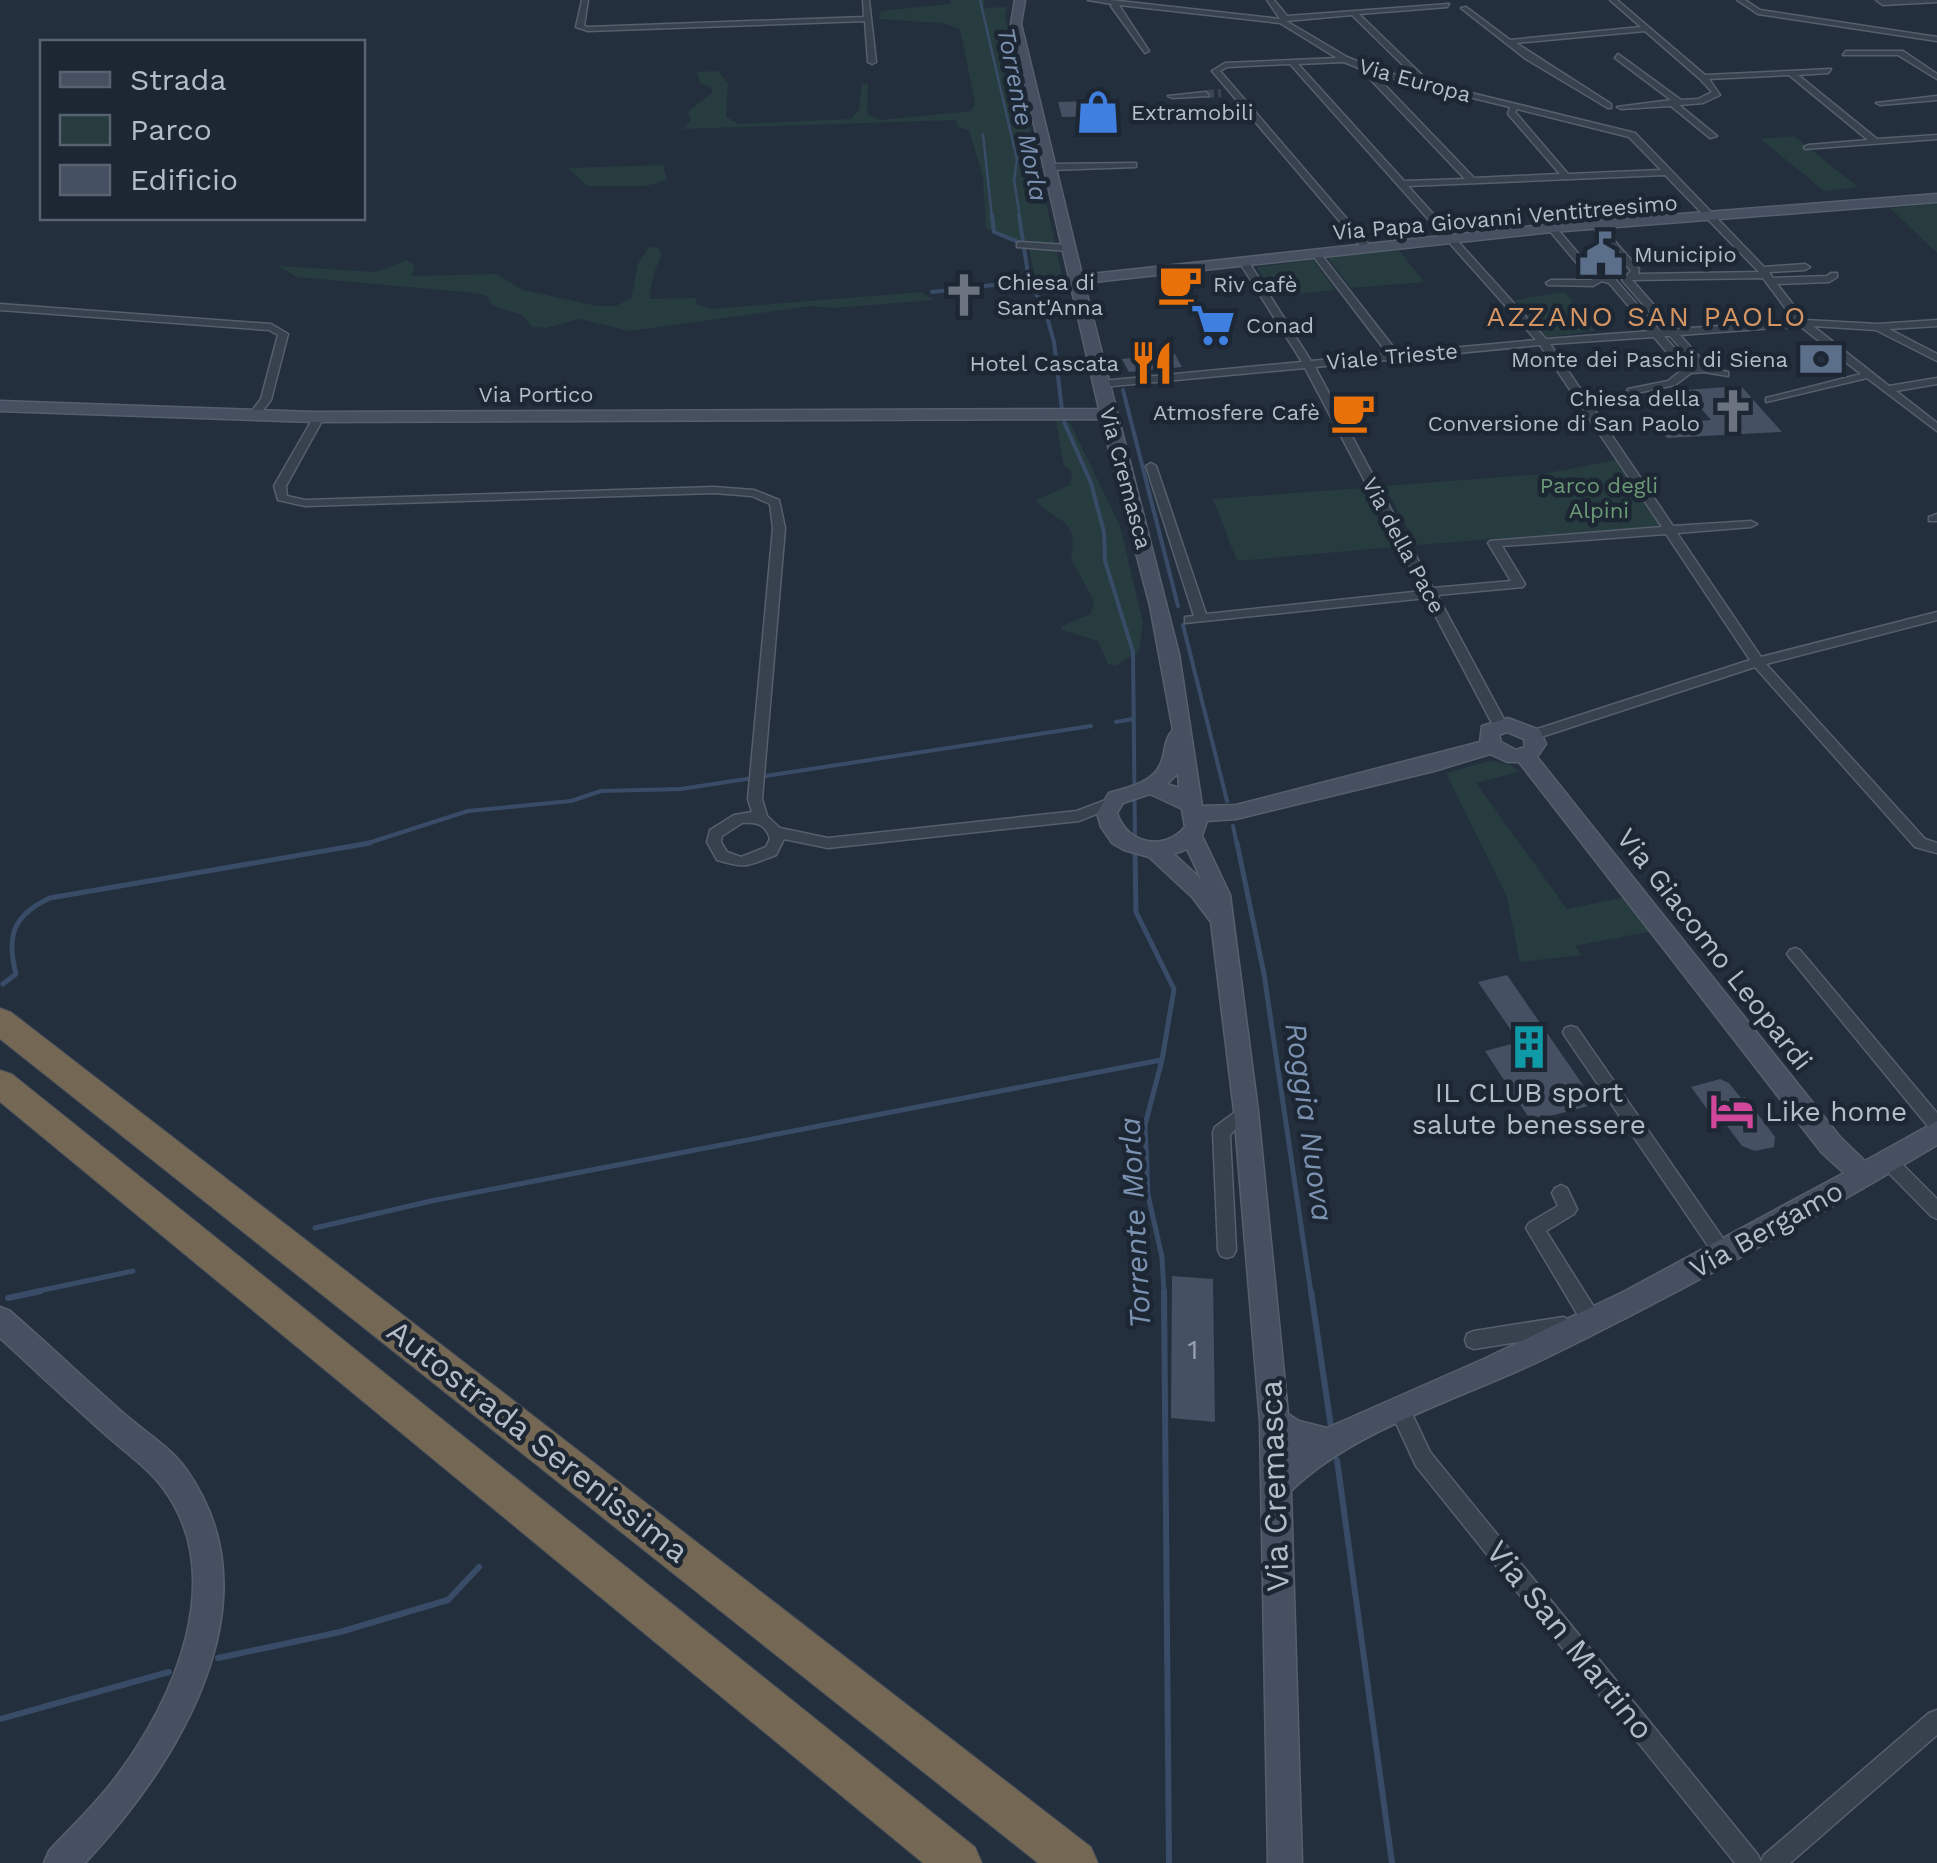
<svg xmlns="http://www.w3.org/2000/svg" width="1937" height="1863" font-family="'Work Sans',sans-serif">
<rect width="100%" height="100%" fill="#242f3e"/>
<path fill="#263c3f" d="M951,0H984V8L1007,7L1005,16L1062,275L1060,279H1035L1028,242L1001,237L986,228L983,178L969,130L958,127L956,120L683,129L691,120L688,112L713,92L711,87L700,83L697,72L718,71L728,84L726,117L739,124L851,119L859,110L862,84L868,83L867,114L880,120L971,111L975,103L960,29L942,23L879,19L881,11L950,4Z
M1794,136L1858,187L1824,191L1761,139Z
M663,165L667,180L646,186H588L568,168Z
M1937,204V253L1890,208Z
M649,247L658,248L662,254C655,269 650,283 650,299L696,298V304L710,309L922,292L933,300L833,308L811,306L630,331L579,319L546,328L532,327L522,315L493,306L487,296L476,293L296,277L279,266L376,272L407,260L415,265L412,276L496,274L523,290L597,306H615L631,299L638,264Z
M1399,250L1424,282L1351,288L1328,258Z
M1313,260L1335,290L1275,296L1257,267Z
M1565,292L1595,331L1547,337L1515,300Z
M1056,421L1070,423L1120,526L1143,623L1139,651L1116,666L1108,664L1098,641L1062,630V626L1091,614L1094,601L1071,559C1079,515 1057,525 1036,500L1070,485L1072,472L1064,466Z
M1616,460L1661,526L1417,545L1384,486L1543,474Z
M1362,488L1394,547L1237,561L1213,499Z
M1490,761L1511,765L1519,772L1476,783L1567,909L1626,897L1653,931L1575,946L1582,955L1520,962L1507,897L1446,773Z"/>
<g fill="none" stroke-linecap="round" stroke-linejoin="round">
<path stroke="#394c67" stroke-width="2.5" d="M980,0L1017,160L1014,180L1020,218
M983,134L992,218"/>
<path stroke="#394c67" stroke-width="4" d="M992,215L994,232L1021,243
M1019,215L1029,281L1045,310L1054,342L1062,410
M932,292L1028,281
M1123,390L1178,606
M1064,422L1091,483L1104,532L1105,561L1133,652L1135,839
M1183,625L1227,801
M1116,722L1133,719
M1233,826L1237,845
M362,845L468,811L571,801L601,791L681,789L1091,726"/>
<path stroke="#394c67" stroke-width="5" d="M1237,843L1264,974L1311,1293
M1135,850L1136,912L1174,989L1162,1060L1145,1125L1148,1195L1162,1257L1164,1293
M3,984L16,974C6,936 13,915 50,898L370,843
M315,1228L431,1201L1161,1060
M29,1293L133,1271"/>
<path stroke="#394c67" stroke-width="6" d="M1164,1291L1169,1863
M1311,1291L1331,1427
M8,1298L41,1291
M1337,1460L1392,1863
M218,1658L340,1632L448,1600L479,1567
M0,1719L169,1672"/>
</g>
<path fill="#455162" d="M1094,101L1099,116L1062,117L1058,102Z
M1175,354L1182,367L1129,372L1122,359Z
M1741,386L1782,432L1667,438L1655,424L1711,420L1685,390Z
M1507,975L1596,1104L1531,1121L1485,1051L1519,1042L1478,982Z
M1720,1079L1729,1083L1741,1098L1745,1097L1775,1137L1774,1147L1755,1151L1742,1146L1725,1123L1718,1124L1691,1087Z
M1172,1276L1213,1279L1215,1422L1171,1418Z"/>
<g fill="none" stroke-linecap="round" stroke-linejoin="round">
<path stroke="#3a4453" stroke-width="8" stroke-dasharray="8 4" stroke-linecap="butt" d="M1206,94L1221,93"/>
<g stroke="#565f6c" stroke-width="3">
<path id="street" d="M582,0H588L584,26L588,27L864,17L863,0H869L876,62L872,64L868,62L865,21L588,31L576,27Z
M1088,0H1110L1280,19L1267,0H1274L1287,16L1449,4L1447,7L1359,14L1423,76L1422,81L1635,133L1764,267L1805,264L1810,267L1805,270L1769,272L1773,278L1827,276L1831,273H1837V277L1829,282L1777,284L1805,320L1878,324L1937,320V326L1889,329L1937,354V361L1876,330L1813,326L1889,386L1937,378V384L1896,391L1937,423V431L1867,378L1766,402V398L1861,374L1800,326L1680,335L1708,367L1728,372V376L1704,372L1691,373L1675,385L1632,394L1627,391L1628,389L1668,381L1682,370L1654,337L1550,344L1673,526L1751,521L1757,524L1751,527L1677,533L1761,657L1937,612V620L1766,664L1925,839L1937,843V853L1915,847L1755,667L1538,738H1528L1526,735L1528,732L1750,660L1666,534L1502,546L1525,584L1523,587L1437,595L1507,725L1500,729L1493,725L1426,598L1185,623V617L1194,616L1146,466L1151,463L1156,466L1206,614L1423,591L1305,368L1102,387L1097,384L1102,381L1302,362L1240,263L1242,261H1248L1311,361L1388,354L1314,257L1312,255L1317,252L1320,253L1398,353L1536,340L1290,64L1227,67L1220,71L1371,247V251H1365L1212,71L1225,63L1337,58L1280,23L1119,5L1149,51L1145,53L1111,6L1112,4ZM1352,15L1416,78L1415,80L1378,70L1347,57L1286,21ZM1344,62L1371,73V80L1465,179L1404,181L1298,64ZM1378,75L1510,107L1508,114L1560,174L1474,178L1378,78ZM1517,109L1629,137L1661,170L1568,174L1515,112ZM1665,175L1759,272L1638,274L1639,269L1598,222H1592V226L1631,271L1622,280L1665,330L1660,331L1615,279L1593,271L1555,226H1549V230L1587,275L1594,278L1591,280H1551L1546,283L1548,285L1593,286L1602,281L1609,283L1650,331L1546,339L1408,186ZM1763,278L1795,321L1675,329L1632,280ZM1664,336H1670L1696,366L1691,367ZM1540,345L1662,527L1490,541L1488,543L1511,581L1433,588L1315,367Z
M1610,0H1617L1705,75L1831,69L1828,73L1798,75L1877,139L1937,135V139L1805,149L1804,147L1808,145L1868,140L1789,75L1709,79L1720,95L1703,103L1679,105L1717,136L1710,138L1671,106L1621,109L1617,107L1671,100L1615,58L1618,54L1681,100L1698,99L1712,92L1700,79L1645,31L1516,43L1611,104V108H1608L1526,59L1461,8L1466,7L1510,40L1641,27Z
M1737,0H1745L1760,10L1937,37V41L1758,14Z
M1876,0H1937V2L1883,5Z
M1846,51H1903L1937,74V79L1898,55H1843Z
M1206,92L1209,96L1172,98L1168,96Z
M1937,96V100L1880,105L1876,103Z
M1133,163H1136V167L1050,170L1046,167L1050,164Z
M1020,242L1068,245L1073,248L1068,251L1017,247V243Z
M0,304L271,324L288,334L271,400L257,418L253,419L248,416L261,399L278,335L269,330L0,310Z
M314,414L323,419L286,486L287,496L305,500L714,487L754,490L779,500L785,528L762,799L767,816L780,828L828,838L1077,811L1111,798L1118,803L1116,806L1079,821L828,848L784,839L776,855C746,866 748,869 717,860L707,842L710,830L734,815L752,812L748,799L773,528L770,504L752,496L714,493L305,506L278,500L274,486L312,420L309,417ZM742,823C756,822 766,824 770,839L766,847L741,857L727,852L721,842L722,836Z
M1937,514V521H1929V517Z
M1795,948L1800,950L1937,1113V1132L1931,1130L1790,958L1787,954L1790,950Z
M1571,1026L1577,1028L1729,1247L1732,1253L1729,1259L1723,1261L1717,1259L1565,1036L1563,1032L1565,1028Z
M1246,1104L1252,1106L1254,1111L1230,1135L1236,1250L1233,1256L1227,1258L1221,1256L1218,1250L1213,1132L1215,1127Z
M1888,1154L1894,1156L1937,1199V1219L1931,1216L1882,1166L1880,1161L1882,1156Z
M1561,1185L1567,1188L1577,1209L1574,1214L1546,1231L1599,1315L1601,1321L1599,1327L1586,1331L1579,1328L1577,1322L1579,1317L1526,1228L1529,1223L1558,1206L1552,1193L1555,1188Z
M1563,1317L1570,1320L1572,1326L1570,1332L1563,1335L1474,1349L1467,1346L1465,1340L1467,1334L1474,1331Z
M1400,1401L1407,1403L1430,1452L1758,1855L1761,1862L1764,1855L1929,1713L1937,1710V1735L1790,1863H1735L1416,1466L1390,1410L1393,1403Z"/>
</g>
<g stroke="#565f6c" stroke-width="3">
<path id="secondary" d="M1015,0H1025L1021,24L1082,275L1552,224L1937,194V202L1552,232L1084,283L1179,654L1202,806L1236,805L1480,742L1482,726L1508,718L1540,730L1546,744L1537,757L1840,1137L1865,1161L1937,1121V1145C1809,1221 1679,1293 1544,1359C1465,1397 1352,1430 1291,1491L1302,1863H1268L1260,1422L1234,1111L1211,922L1193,898L1149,857L1124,850L1112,843L1101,827L1097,813L1109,793C1125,788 1151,783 1159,767C1166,755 1163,740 1173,730L1150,606L1101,419L314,422L0,411V401L314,412L1099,409L1011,24ZM1507,732L1524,739L1525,747L1516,750L1501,742L1499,735ZM1490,754L1507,762H1519L1822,1153L1844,1173L1625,1291L1486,1358L1327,1428L1299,1421L1288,1414L1258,1111L1230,895L1202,836L1207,821L1236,819L1434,771ZM1178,773L1179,788L1167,784ZM1150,794L1182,809L1185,827C1164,852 1127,844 1117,813L1123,803ZM1187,849L1201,879L1174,854Z
M0,1307L10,1311C50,1346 89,1383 129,1418C148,1434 171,1448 186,1469C280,1601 178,1763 85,1863H44L49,1851C71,1827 96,1804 116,1777C174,1700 229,1577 163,1488C148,1468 126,1453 107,1436C71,1404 36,1371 0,1338Z"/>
</g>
<g stroke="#434c59" stroke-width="2">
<path id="highway" d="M0,1008L11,1012L1091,1847L1098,1863H1038L0,1039Z
M0,1070L12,1074L975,1847L982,1863H923L0,1102Z"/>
</g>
<use href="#street" fill="#38414e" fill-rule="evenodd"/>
<use href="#secondary" fill="#465061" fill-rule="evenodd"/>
<use href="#highway" fill="#746855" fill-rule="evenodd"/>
</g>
<defs>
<g id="shop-bare" transform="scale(3.45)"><path d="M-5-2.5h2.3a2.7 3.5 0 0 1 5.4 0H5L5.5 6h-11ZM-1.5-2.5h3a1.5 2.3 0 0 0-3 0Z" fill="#3f7fe0" stroke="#1d2633" stroke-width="2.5" paint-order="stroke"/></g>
<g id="civic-bare" transform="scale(3.45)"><path d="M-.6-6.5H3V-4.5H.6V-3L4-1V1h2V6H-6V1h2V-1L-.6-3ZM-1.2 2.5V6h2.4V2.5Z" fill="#5c6f8a" stroke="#1d2633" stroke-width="2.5" paint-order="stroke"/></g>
<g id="cafe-bare" transform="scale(3.45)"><path d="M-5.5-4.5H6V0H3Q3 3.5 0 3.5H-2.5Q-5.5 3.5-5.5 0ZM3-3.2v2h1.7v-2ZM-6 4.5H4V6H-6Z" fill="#e8710a" stroke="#1d2633" stroke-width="2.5" paint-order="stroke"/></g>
<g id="church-bare" transform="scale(3.45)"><path d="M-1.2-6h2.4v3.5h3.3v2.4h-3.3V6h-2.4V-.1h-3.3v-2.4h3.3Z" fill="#6b7280" stroke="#1d2633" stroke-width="2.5" paint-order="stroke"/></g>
<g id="supermarket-bare" transform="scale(3.45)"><path d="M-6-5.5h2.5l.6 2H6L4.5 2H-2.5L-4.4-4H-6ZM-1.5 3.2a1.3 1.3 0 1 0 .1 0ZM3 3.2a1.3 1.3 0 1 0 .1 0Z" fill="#3f7fe0" stroke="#1d2633" stroke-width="2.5" paint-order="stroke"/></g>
<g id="bank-bare" transform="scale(3.45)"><path d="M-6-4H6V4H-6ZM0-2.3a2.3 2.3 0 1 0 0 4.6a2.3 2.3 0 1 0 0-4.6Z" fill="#5c6f8a" stroke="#1d2633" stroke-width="2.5" paint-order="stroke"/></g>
<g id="restaurant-bare" transform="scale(3.45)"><path d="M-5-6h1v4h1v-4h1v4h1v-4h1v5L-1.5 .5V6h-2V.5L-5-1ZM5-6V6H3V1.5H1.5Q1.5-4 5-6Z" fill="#e8710a" stroke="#1d2633" stroke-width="2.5" paint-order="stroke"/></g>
<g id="building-bare" transform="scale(3.45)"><path d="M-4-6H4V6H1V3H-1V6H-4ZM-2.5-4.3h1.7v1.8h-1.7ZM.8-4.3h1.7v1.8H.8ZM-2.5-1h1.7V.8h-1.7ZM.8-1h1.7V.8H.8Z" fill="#0f9aa8" stroke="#1d2633" stroke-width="2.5" paint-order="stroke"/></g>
<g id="hotel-bare" transform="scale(3.45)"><path d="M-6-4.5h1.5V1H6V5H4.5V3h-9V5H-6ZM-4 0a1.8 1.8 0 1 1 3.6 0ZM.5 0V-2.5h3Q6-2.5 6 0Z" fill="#d1479c" stroke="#1d2633" stroke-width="2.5" paint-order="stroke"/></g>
</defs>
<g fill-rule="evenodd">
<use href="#shop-bare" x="1098" y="112"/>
<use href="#civic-bare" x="1601" y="254"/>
<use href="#cafe-bare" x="1180" y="284"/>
<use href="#church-bare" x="964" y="295"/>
<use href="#supermarket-bare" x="1213" y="325"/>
<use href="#bank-bare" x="1821" y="359"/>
<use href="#restaurant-bare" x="1152" y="363"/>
<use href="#church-bare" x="1733" y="411"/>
<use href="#cafe-bare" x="1353" y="412"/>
<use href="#building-bare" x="1529" y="1047"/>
<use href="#hotel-bare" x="1732" y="1111"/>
</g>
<g text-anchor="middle" stroke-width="9" stroke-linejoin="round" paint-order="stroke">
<g font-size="22" fill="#b4bcc9" stroke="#1d2633">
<text transform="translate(1415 80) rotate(15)" y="8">Via Europa</text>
<text transform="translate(1505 217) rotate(-5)" y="8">Via Papa Giovanni Ventitreesimo</text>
<text transform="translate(1392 356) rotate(-5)" y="8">Viale Trieste</text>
<text x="536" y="402">Via Portico</text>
<text transform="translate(1126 478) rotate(75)" y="8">Via Cremasca</text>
<text transform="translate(1404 545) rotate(62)" y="8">Via della Pace</text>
</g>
<g font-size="22" fill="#b4bcc9" stroke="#1d2633" text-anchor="start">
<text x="1131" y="120">Extramobili</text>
<text x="1634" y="262">Municipio</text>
<text x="997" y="290">Chiesa di<tspan x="997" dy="25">Sant'Anna</tspan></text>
<text x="1213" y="292">Riv cafè</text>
<text x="1246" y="333">Conad</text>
<text x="1788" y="367" text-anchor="end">Monte dei Paschi di Siena</text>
<text x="1119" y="371" text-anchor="end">Hotel Cascata</text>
<text x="1700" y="406" text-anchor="end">Chiesa della<tspan x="1700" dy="25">Conversione di San Paolo</tspan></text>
<text x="1320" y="420" text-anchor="end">Atmosfere Cafè</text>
</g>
<g font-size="22" fill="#6b9a76" stroke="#1d2633">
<text x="1599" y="493">Parco degli<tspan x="1599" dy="25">Alpini</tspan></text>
</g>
<g font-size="25" font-style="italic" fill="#7c92b1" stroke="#1d2633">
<text transform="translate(1023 114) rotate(79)" y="9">Torrente Morla</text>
</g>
<g font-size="28" letter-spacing="2.5" fill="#d59563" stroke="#1d2633">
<text x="1647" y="326">AZZANO SAN PAOLO</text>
</g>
<g font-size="28" fill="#b4bcc9" stroke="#1d2633">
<text transform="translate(1715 949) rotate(52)" y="10">Via Giacomo Leopardi</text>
<text transform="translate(1766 1229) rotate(-29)" y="10">Via Bergamo</text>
</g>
<g font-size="28" fill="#b4bcc9" stroke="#1d2633">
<text x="1529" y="1102">IL CLUB sport<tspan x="1529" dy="32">salute benessere</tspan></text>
<text x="1765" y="1121" text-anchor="start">Like home</text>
</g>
<g font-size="28" fill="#98a1af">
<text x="1193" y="1359">1</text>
</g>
<g font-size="30" font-style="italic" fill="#7c92b1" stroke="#1d2633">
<text transform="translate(1309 1122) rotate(82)" y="10">Roggia Nuova</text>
<text transform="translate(1135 1223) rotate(-93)" y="10">Torrente Morla</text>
</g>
<g font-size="32" fill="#b4bcc9" stroke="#1d2633">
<text transform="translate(538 1441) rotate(38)" y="11">Autostrada Serenissima</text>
<text transform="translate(1274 1486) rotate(-92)" y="11">Via Cremasca</text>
<text transform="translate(1570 1640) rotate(51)" y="11">Via San Martino</text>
</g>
</g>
<rect x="40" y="40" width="325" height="180" fill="#1d2633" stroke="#59626f" stroke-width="2.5"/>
<rect x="60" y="72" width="50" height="15" fill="#465061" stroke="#59626f" stroke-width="2.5"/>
<text x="130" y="90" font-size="30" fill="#b4bcc9">Strada</text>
<rect x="60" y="115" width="50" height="30" fill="#263c3f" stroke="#59626f" stroke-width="2.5"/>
<text x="130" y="140" font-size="30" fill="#b4bcc9">Parco</text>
<rect x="60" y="165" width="50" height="30" fill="#455162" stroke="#59626f" stroke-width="2.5"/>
<text x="130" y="190" font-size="30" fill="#b4bcc9">Edificio</text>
</svg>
